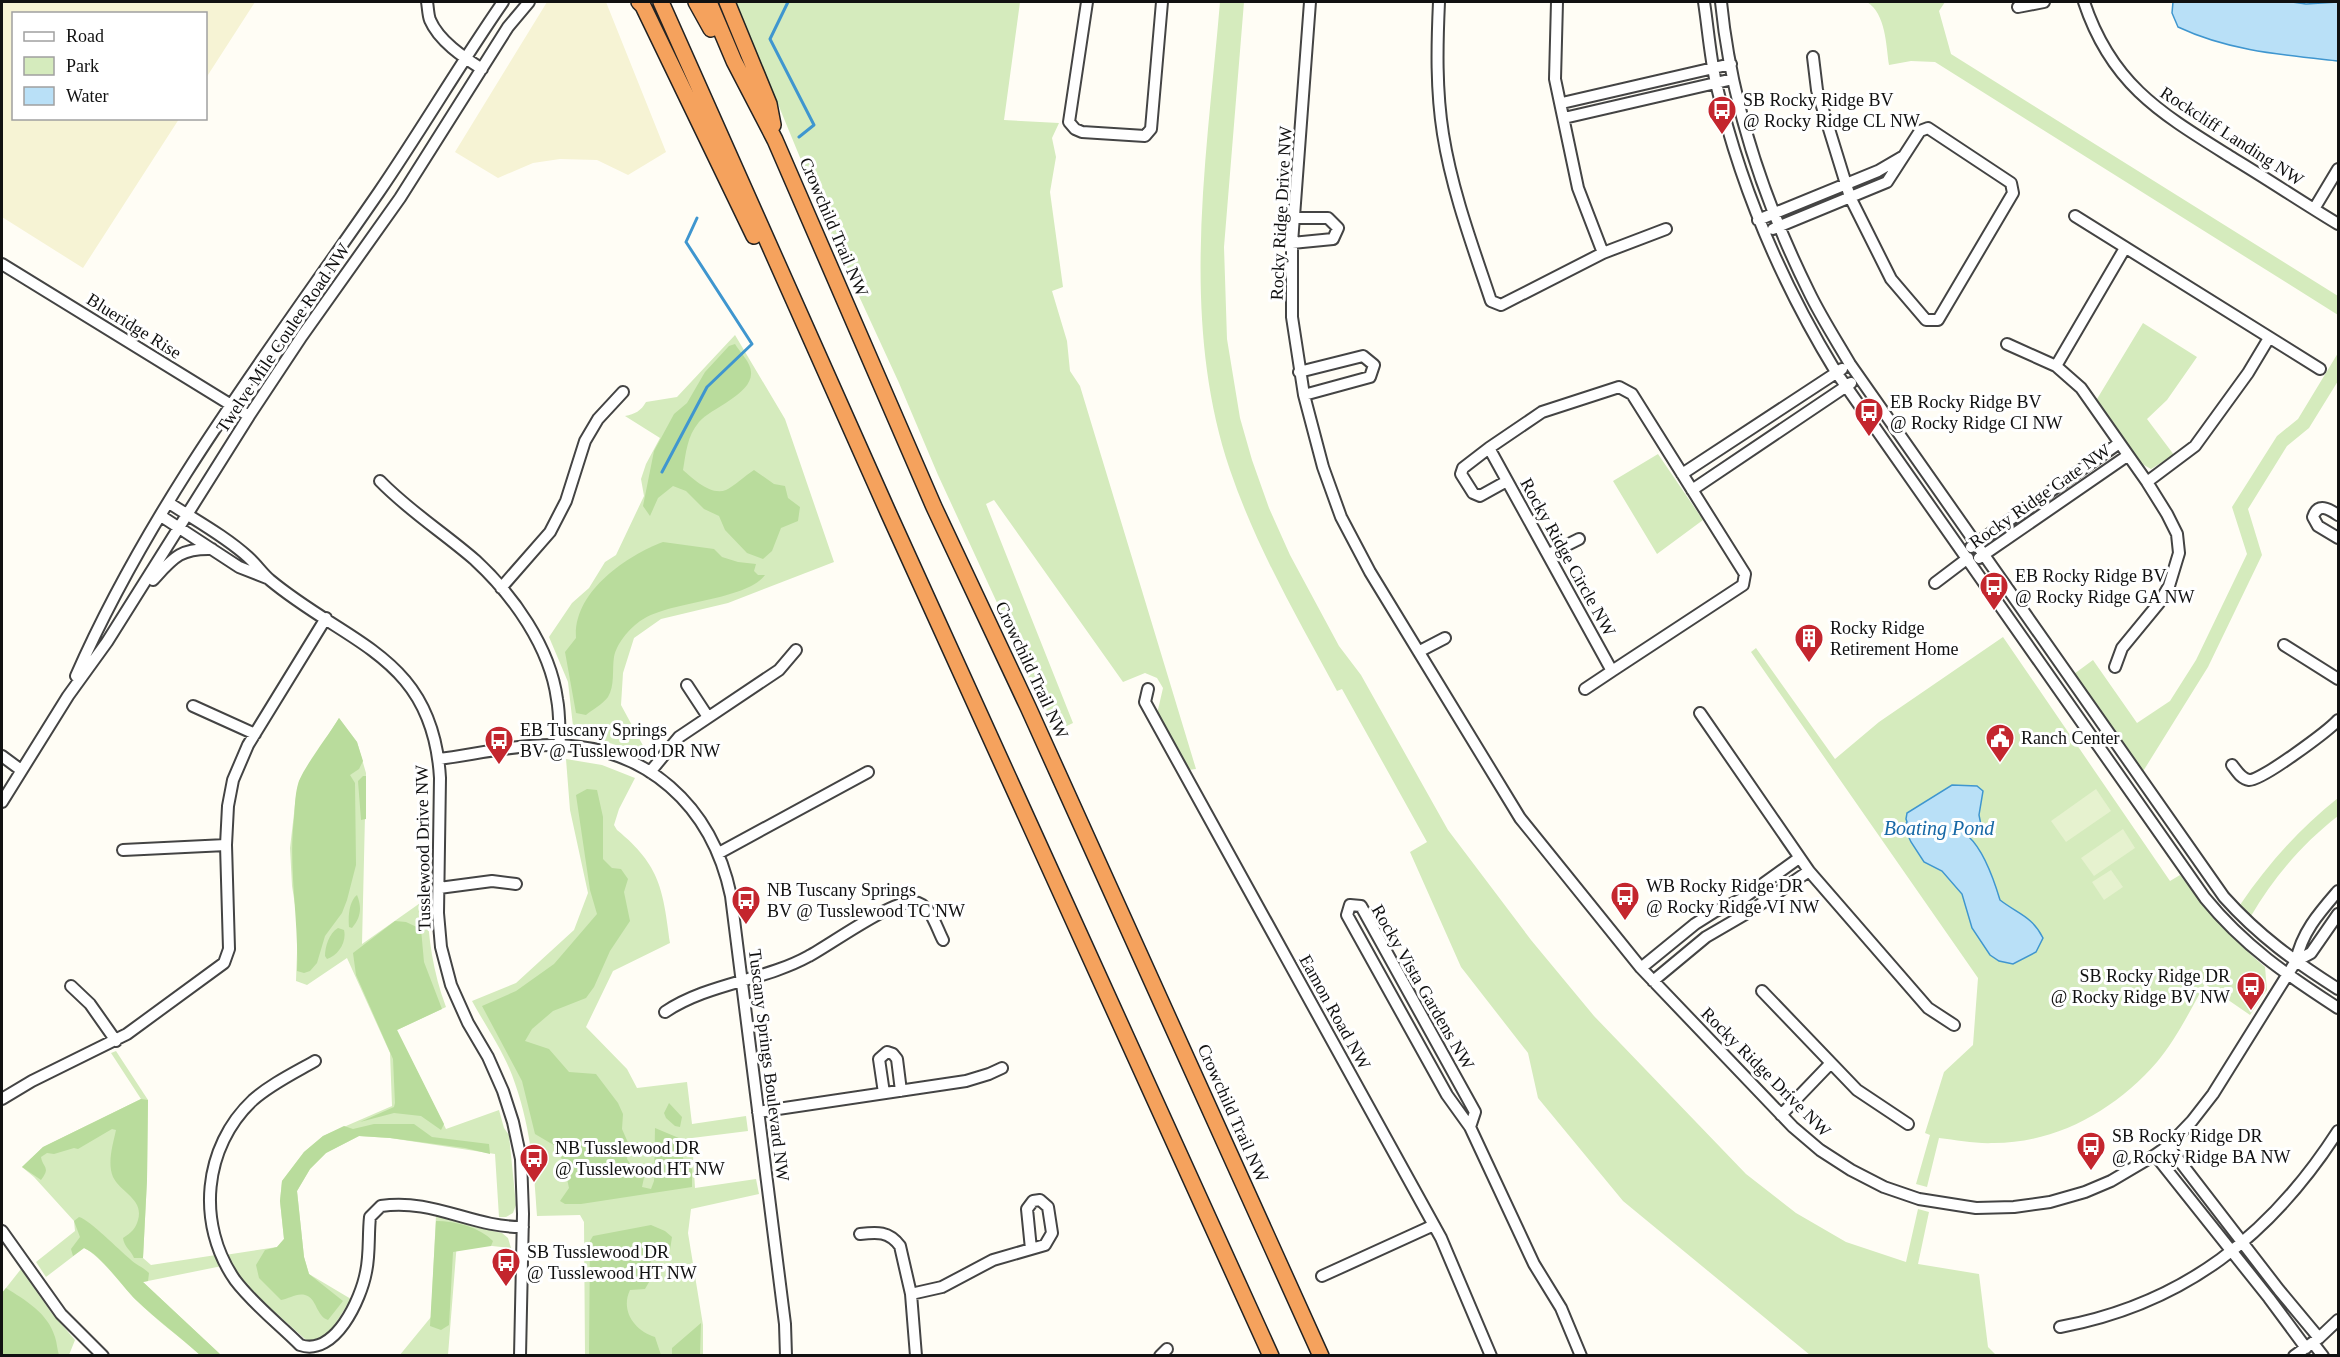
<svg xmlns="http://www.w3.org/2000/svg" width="2340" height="1357" font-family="'Times New Roman',serif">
<rect width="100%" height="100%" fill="#fffdf5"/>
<path fill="#f6f3d4" d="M2,2H255L206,78V14H14V118L179,119L83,268L2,217Z
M547,2H606L666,152L628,175L597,160L560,159L533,163L498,178L455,152Z"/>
<path fill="#d5ebbd" d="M736,2H1020L1004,120L1059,123L1052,138L1056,157L1050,192L1063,287L1052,291L1067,341L1070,371L1080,386L1196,769L1188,770L1157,714L1163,688L1157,678L1145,673L1123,682L994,500L986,504L1073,723L1052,733L999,607L938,475L899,383L841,257Z
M1220,2H1244L1224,247L1227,339L1240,418L1252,460L1269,508L1290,555L1339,646L1361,675L1448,830L1531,940L1594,1016L1746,1174L1796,1213L1846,1242L1906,1262L1918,1209L1929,1212L1918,1264L1979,1274L1988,1347L1996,1355H1810L1623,1201L1538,1098L1528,1053L1461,967L1410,852L1427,842L1342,689L1337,691C1298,619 1257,549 1230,470C1179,319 1207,157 1220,2Z
M1867,2H1945L1939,11L1951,54L2338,296V315L1935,62L1911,61L1889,65C1886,45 1886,14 1867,2Z
M2143,323L2197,357L2167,400L2147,419L2174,455L2151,469L2142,464L2097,399Z
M735,335L785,419L834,562L728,603L661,619L634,638L623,673L621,705L647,753L638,752L578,733L573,726L568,682L549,637L572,603L589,588L605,562L616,555L644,496L641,479L646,464L660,438L625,416C635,414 641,411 646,402L677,397Z
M2338,353V381L2309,428L2287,446L2248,509L2262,555L2208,667L2142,773L2074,674L2093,660L2137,723L2170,701L2196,660L2247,554L2232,507L2277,436L2298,419Z
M1658,454L1703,520L1657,554L1613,481Z
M2003,637L2170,881L2180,875C2206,909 2232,939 2265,967L2267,990L2250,1015L2205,984C2191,1009 2175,1041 2157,1062C2116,1109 2058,1143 1994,1143C1976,1144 1957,1140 1939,1138L1927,1187L1916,1184L1930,1135L1925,1133L1944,1072L1973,1045L1978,978L1751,652L1756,648L1835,759L1879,722Z
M339,718L357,742L366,773L362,944L423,901H427C428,938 433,972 446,1007L397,1030L446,1129L499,1110L504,1128L509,1135L516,1205L513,1213L506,1217H499L495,1154L390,1138L359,1136L326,1153L310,1169L297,1191L304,1257L309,1274L351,1299L329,1334L314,1342L306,1340C277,1314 244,1288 225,1255L277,1247L284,1239L280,1201L282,1181L304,1152L323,1136L392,1106L390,1053L347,958L307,985L296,981L298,924L292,886L290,848L296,796L299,781Z
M566,759L602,765L635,778L619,809L614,825L617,830C661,866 663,891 670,943L613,971L586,1027L627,1069L637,1088L687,1082L692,1124L746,1116L748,1131L692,1138L695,1188L756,1179L759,1194L691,1209L688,1233L703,1325V1355H585L584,1222L580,1215L537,1216C534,1166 530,1123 512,1075C502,1049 485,1025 472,1001L516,983L574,930L588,893L570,810Z
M2338,798V816C2303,843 2273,878 2251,916L2240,905C2268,864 2299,829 2338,798Z
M116,1051L148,1100L147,1180L143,1258L151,1265L216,1255L222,1266L143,1282L221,1355H200C179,1336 156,1320 136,1300C121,1285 101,1256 84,1248L46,1277L36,1262L75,1231L74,1221L34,1177L22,1167L43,1147L141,1099L111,1053Z
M436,1215L475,1227L502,1233L508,1238L511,1248L457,1242L448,1355L399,1356L431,1317Z
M21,1269L51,1312L75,1340L69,1355L2,1356V1293Z"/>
<path fill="#b9dc9c" d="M735,344C740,352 751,363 751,372C753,394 711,408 699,422C687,436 686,453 683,470C693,479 711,496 726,490C733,487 746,475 754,470L774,484L785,486L788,498L800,507L798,521L781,528L772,551L763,559L747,553L725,530L719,516L704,509L686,491L673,486L658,498L650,516L643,506L654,451L674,414L687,403L705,372L729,346Z
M663,542L714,549L722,557L738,562L756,564L754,571L758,575H765C746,600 675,601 645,618C632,625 617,642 614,657C612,669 615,686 608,697C603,704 592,710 586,715L576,713L565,652L576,638C573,592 626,556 663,542Z
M339,718L357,742L363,761L359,769L350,775L355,783L356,865L347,900L342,913L325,936L317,963L310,971L304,973L297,971C299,918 288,870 294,818C295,806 295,792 299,781C306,764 328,736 339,718Z
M363,776H366V819L361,820L358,781Z
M587,789L597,790L603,817V859L612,868L621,869L628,879L624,892L630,921L610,951L594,987L586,998L553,1011L532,1029L525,1041L549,1049L569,1072L596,1074L618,1103L623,1114L622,1129L629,1145L627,1159L635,1171L645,1173L642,1187L651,1189L654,1181L655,1128L686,1141L682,1154L685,1165L692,1169V1187L581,1204H565L560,1201L569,1188L564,1165L557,1147L535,1134L522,1081L482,1006L516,991L554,964L597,914L590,890L576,795Z
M357,895C362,907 361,918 352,928L349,927C348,917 349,901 357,895Z
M395,921L406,922L421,929L424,962L442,1009L397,1030L444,1124L441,1130L421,1116L394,1113L360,1122L394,1107L395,1103L393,1059L356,975L353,953Z
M338,928L344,930C347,942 338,956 327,959L325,956C325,947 329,933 338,928Z
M141,1099L148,1100L147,1180L143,1258H134C131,1250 124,1247 123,1238C131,1233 136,1228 138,1220C144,1199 121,1193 113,1177C107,1163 113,1144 116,1130L112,1129L78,1149L74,1148L54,1154L47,1153L41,1157C43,1168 51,1167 41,1180L22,1167L43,1147Z
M669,1103L682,1117L680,1127L675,1126L666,1118L664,1113Z
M374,1124H414L432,1137L489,1144L490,1154L465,1148L390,1138L359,1136L326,1153L310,1169L297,1191L304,1257L309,1274L343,1301L328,1320C316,1316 317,1298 305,1295C296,1293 289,1299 281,1300L259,1278L256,1265L265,1250L277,1247L284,1239L280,1201L282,1181L304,1152L323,1136L344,1126L353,1129Z
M79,1217C90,1220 119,1250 130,1259C136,1265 143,1267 149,1273L148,1281L143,1282L221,1355H200C179,1336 156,1319 136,1300C121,1285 101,1255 84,1248L73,1256L71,1249L80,1237L74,1221Z
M436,1221C456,1221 479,1227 493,1241L491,1246L453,1252L449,1325L441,1330L430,1326Z
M651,1225L665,1231L672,1237L670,1250L665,1260L655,1255L650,1263L652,1277L645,1289L630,1290C620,1311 635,1331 655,1337L661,1355H589L590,1241L593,1236Z
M6,1288C25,1300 48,1313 55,1337C57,1343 57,1349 59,1355H2V1293Z
M701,1323L700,1355H672V1348Z"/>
<path fill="#e6f2cf" d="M2096,789L2111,811L2066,842L2051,821Z
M2123,829L2135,848L2094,876L2081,858Z
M2111,870L2123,887L2104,900L2092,882Z"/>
<path fill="#b9e0f7" stroke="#3f96cf" stroke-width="1.5" d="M2173,2H2292L2306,4L2338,2V61C2283,55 2229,51 2178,27L2172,13Z
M1952,785L1977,786L1983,791L1979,815L1981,825L1972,828L1969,837C1984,851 1994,880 2000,900C2018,914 2032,916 2043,938L2036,952L2013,964L1999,961L1990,955L1972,928L1962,894L1942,871L1924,862L1911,842L1904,827L1907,822L1906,819L1907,813Z"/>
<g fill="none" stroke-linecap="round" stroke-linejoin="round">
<path stroke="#3f96cf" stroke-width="3" d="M788,2L770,39L814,125L799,137
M662,472L707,387L752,344L686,242L697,218"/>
<g stroke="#444" stroke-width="14">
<path id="minor" d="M427,2C428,7 428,15 430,20C439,41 463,57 482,69
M1087,2L1069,122L1075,129L1082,132L1145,136L1151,129L1162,2
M1310,2L1292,243V317L1304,395L1323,467L1341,517L1370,572L1520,818L1641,968L1793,1127L1820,1150L1851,1170L1884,1187L1919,1199L1976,1208L2014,1207L2050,1202L2085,1192L2111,1181L2155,1155L2168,1146L2192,1121L2213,1094L2296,961C2302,932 2319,913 2338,891
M1439,2C1437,46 1436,90 1443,134C1452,191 1473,247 1491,301L1501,305L1603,253L1578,188L1555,79L1557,2
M1704,2C1708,28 1710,56 1716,83C1740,186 1781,282 1836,372L2205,898C2244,946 2287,975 2338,1008
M1721,2C1731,103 1764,201 1809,292C1821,317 1836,340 1850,364L2224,897C2259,936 2294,961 2338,989
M2084,2C2112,86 2162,114 2234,159C2269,180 2303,203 2338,224
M2018,7L2044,2
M1562,103L1731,64
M1564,118L1733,79
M2314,209L2338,169
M2075,216L2320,369
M1758,220L1878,171L1902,157
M1773,229L1887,182L1920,131L1928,128L2011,183L2013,193L1938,320H1926L1891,279L1850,197L1817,90L1813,57
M1292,243L1333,239L1338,228L1328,218H1293
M1603,253L1666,229
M2,264L249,416
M2007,344L2056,366
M1299,372L1363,356L1374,365L1370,377L1304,395
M1619,387L1632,394L1745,574L1743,585L1612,671L1489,448L1542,412Z
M1489,448L1463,468L1461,474L1473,493L1480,496L1507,481
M1682,474L1842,369
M380,481C409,511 444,533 475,560C513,595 550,647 557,699C560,714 559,730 560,745
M2147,482L2195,446L2248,373L2269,338
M1692,490L1851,383
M169,503C195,520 225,536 248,557C256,564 262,573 270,580C348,645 433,656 440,778L438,913L441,947L451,985L468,1023L488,1057L503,1091L513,1122L521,1159L523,1214L520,1356
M2338,515C2329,509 2318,502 2313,517L2318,526L2338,538
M161,516L239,567L267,578
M1971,547L2118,444
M1549,554L1579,539
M1979,558L2127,456
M153,580C173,558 180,548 212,549
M1935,583L1968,558
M501,588L550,532L566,501L585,441L598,419L623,392
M2284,645L2338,679
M1420,651L1445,638
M2115,667L2122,648L2159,603L2169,586L2179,553L2177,534L2167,514L2147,482L2081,388L2056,366L2125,248
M76,676C153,501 271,349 379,192C422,129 460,64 503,2
M687,685L708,717
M1148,689L1145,702L1441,1238L1491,1356
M1585,689L1612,671
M193,706L255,734
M1700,713L1809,871L1928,1008L1954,1025
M2,756L21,770
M439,759C476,754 515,745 552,745C647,745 712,806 731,896L785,1324L786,1356
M2232,765C2237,771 2241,779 2249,780C2260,782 2329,730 2338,720
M650,772L679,737L779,670L796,650
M2,802L68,696L107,642L249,416L302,336L400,198L508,27L529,2
M123,850L226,845
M719,853L868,772
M439,888L492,881L516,884
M2296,961L2311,953L2338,914
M1641,968L1695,924L1714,912L1742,899L1799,858
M1653,981L1706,937L1749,912L1809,871
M71,986L90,1004L116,1041
M1762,991L1857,1090L1908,1124
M665,1012C708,983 764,981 809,956C830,945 893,899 914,902C931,904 936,927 943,940
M315,1061C294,1073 271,1084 253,1100C203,1147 196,1224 235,1280C253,1304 279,1324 300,1345C335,1357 361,1299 366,1272C370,1254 368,1235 370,1217L381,1206C433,1198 473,1228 523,1227
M884,1093L879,1059L887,1052L893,1054L897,1059L901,1091
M2,1099L32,1081L127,1034L224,963L229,949L226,845L228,806L233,780L248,745L326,618
M758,1112L966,1081L989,1074L1002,1068
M1781,1115L1830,1064
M1470,1127L1475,1112L1361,906L1350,905L1347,915L1447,1095L1470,1127L1534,1264L1561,1308L1581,1356
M2168,1146L2279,1290L2319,1338
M2155,1155L2269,1298L2306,1348
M2,1231L61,1314L103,1356
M860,1234C877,1232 889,1231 900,1246L911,1294L916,1356
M1322,1276L1434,1225
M911,1294L942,1287L993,1260L1045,1245L1052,1233L1048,1207L1040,1200L1033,1201L1027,1209L1031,1249
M2060,1327C2184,1304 2271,1235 2338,1131
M2313,1343L2323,1356
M1160,1356L1167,1349
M2294,1356L2319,1338L2338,1320"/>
</g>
<g stroke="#222" stroke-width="18">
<path id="highway" d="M639,2L643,6L754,236
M661,2L888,512L1271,1356
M696,2L711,29
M709,2L734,61L775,140L934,507L1028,707L1321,1356
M727,2L769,104L773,125"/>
</g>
<use href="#minor" stroke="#fff" stroke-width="10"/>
<use href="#highway" stroke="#f5a25d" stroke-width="15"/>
</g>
<defs>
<g id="bus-pin" transform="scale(1.5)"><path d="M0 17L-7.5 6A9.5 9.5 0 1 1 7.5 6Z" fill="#c4262e" stroke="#fff"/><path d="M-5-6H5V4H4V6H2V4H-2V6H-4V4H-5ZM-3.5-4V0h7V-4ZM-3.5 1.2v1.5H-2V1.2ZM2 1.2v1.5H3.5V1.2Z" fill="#fff"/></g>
<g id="building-pin" transform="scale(1.5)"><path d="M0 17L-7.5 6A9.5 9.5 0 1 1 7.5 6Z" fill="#c4262e" stroke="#fff"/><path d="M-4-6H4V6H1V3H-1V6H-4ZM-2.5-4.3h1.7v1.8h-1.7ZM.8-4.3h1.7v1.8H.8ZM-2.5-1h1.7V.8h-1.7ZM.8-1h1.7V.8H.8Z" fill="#fff"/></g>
<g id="civic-pin" transform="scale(1.5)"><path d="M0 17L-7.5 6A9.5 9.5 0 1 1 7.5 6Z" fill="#c4262e" stroke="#fff"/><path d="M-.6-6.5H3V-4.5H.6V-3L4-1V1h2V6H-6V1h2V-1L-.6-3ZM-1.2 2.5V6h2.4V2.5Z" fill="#fff"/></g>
</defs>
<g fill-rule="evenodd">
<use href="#bus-pin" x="1722" y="110"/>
<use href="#bus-pin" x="1869" y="412"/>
<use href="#bus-pin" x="1994" y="586"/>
<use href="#building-pin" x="1809" y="638"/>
<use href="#civic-pin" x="2000" y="738"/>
<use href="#bus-pin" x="499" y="740"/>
<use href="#bus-pin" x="1625" y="896"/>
<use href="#bus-pin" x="746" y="900"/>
<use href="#bus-pin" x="2251" y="986"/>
<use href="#bus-pin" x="2091" y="1146"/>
<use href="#bus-pin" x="534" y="1158"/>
<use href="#bus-pin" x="506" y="1262"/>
</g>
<g text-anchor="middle" stroke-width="6" stroke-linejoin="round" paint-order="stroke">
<g font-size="18" fill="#111" stroke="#fff" text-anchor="start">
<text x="1743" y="106">SB Rocky Ridge BV<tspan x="1743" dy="21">@ Rocky Ridge CL NW</tspan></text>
<text x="1890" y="408">EB Rocky Ridge BV<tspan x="1890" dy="21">@ Rocky Ridge CI NW</tspan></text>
<text x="2015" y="582">EB Rocky Ridge BV<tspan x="2015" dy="21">@ Rocky Ridge GA NW</tspan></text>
<text x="1830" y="634">Rocky Ridge<tspan x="1830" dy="21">Retirement Home</tspan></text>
<text x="520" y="736">EB Tuscany Springs<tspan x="520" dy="21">BV @ Tusslewood DR NW</tspan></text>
<text x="2021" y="744">Ranch Center</text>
<text x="1646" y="892">WB Rocky Ridge DR<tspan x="1646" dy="21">@ Rocky Ridge VI NW</tspan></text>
<text x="767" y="896">NB Tuscany Springs<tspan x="767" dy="21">BV @ Tusslewood TC NW</tspan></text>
<text x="2230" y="982" text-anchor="end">SB Rocky Ridge DR<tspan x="2230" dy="21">@ Rocky Ridge BV NW</tspan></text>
<text x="2112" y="1142">SB Rocky Ridge DR<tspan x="2112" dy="21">@ Rocky Ridge BA NW</tspan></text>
<text x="555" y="1154">NB Tusslewood DR<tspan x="555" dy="21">@ Tusslewood HT NW</tspan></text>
<text x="527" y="1258">SB Tusslewood DR<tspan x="527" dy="21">@ Tusslewood HT NW</tspan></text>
</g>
<g font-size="18" fill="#111" stroke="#fff">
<text transform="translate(2232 136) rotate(33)" y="6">Rockcliff Landing NW</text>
<text transform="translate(1281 213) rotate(-87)" y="6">Rocky Ridge Drive NW</text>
<text transform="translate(834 227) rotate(67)" y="6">Crowchild Trail NW</text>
<text transform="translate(134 326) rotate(32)" y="6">Blueridge Rise</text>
<text transform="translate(283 338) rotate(-56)" y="6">Twelve Mile Coulee Road NW</text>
<text transform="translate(2040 496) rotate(-35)" y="6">Rocky Ridge Gate NW</text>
<text transform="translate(1568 557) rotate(61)" y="6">Rocky Ridge Circle NW</text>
<text transform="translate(1032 670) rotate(65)" y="6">Crowchild Trail NW</text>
<text transform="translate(423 848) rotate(-91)" y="6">Tusslewood Drive NW</text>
<text transform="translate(1423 987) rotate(60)" y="6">Rocky Vista Gardens NW</text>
<text transform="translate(1335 1012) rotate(61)" y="6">Eamon Road NW</text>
<text transform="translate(769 1065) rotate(83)" y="6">Tuscany Springs Boulevard NW</text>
<text transform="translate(1766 1072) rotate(45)" y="6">Rocky Ridge Drive NW</text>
<text transform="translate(1233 1113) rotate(66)" y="6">Crowchild Trail NW</text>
</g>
<g font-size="20" font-style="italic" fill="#1768a6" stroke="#fff">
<text x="1939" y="835">Boating Pond</text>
</g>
</g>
<rect width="2340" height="1357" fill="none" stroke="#111111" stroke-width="6"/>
<rect x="12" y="12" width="195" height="108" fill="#ffffff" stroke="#a0a0a0" stroke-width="1.5"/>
<rect x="24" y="32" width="30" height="9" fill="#ffffff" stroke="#a0a0a0" stroke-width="1.5"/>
<text x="66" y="42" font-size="18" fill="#111111">Road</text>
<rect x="24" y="57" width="30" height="18" fill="#d5ebbd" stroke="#a0a0a0" stroke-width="1.5"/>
<text x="66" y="72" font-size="18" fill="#111111">Park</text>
<rect x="24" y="87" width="30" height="18" fill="#b9e0f7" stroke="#a0a0a0" stroke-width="1.5"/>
<text x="66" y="102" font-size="18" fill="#111111">Water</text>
</svg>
